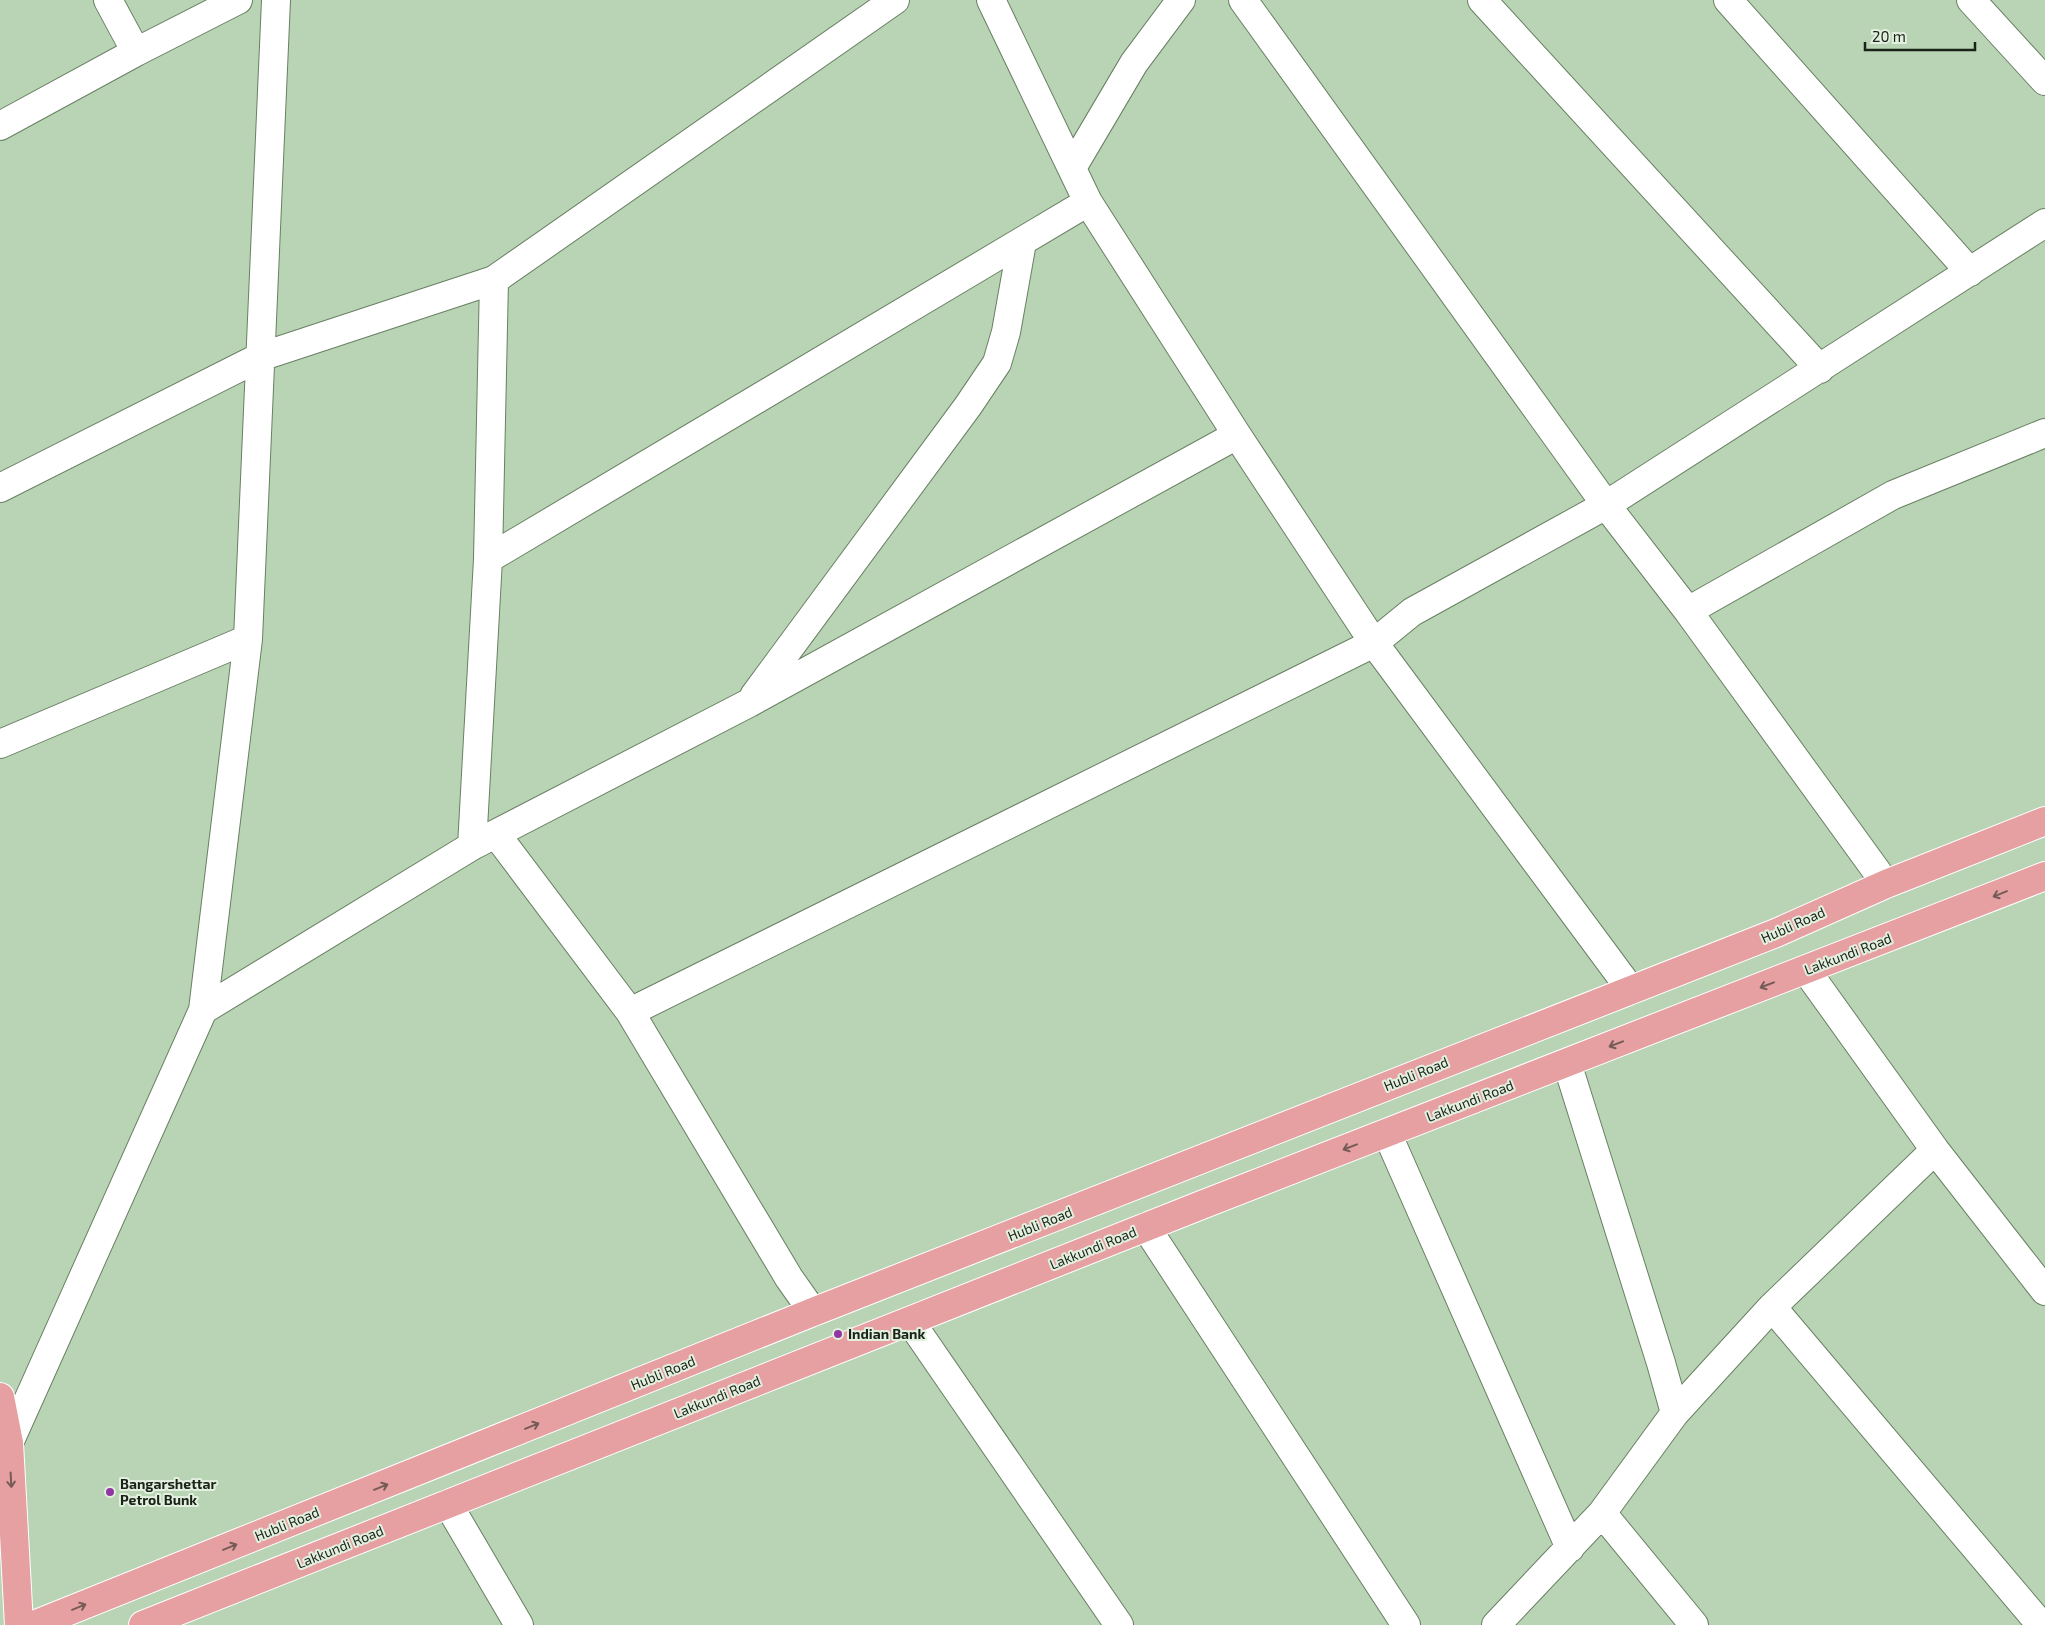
<svg xmlns="http://www.w3.org/2000/svg" width="2045" height="1625" font-family="'Exo 2',sans-serif">
<rect width="100%" height="100%" fill="#b9d4b4"/>
<g fill="none" stroke-linecap="round" stroke-linejoin="round">
<g stroke="#688063" stroke-width="30">
<path id="minor" d="M108,0L136,52
M991,0L1088,202L1237,435L1374,643L1631,990
M1243,0L1606,505L1688,611L1886,884
M1482,0L1820,369
M1728,0L1970,272
M1971,0L2045,81
M0,126L136,52L238,0
M1072,168L1134,63L1181,0
M0,488L260,357L494,280L895,0
M488,559L1088,202
M1688,611L1893,495L2045,433
M754,696L968,406L997,363L1006,332L1022,242
M0,744L248,639
M496,834L630,1012L789,1278L813,1312
M472,846L488,559L494,280
M1806,970L1935,1150L2045,1291
M203,1010L472,846L749,703L1237,435
M630,1012L1374,643L1412,612L1606,505L2045,223
M1567,1063L1661,1363L1675,1413
M1387,1133L1570,1548
M1146,1227L1406,1625
M1772,1307L2041,1625
M910,1321L1119,1625
M9,1443L203,1010L248,639L276,0
M448,1504L519,1625
M1602,1513L1694,1625
M1496,1625L1602,1513L1675,1413L1772,1307L1935,1150"/>
</g>
<g stroke="#fff" stroke-width="30">
<path id="major" d="M0,1397L9,1443L19,1625
M34,1625L813,1312L1776,933L1886,884L2045,821
M143,1625L1204,1204L2045,876"/>
</g>
<use href="#minor" stroke="#fff" stroke-width="28"/>
<use href="#major" stroke="#e6a0a2" stroke-width="28"/>
</g>
<defs><path id="oneway-shaft" d="M-6 0H5M1.5-3L5.5 0L1.5 3" fill="none" stroke-width="1.6" stroke-linecap="round" stroke-linejoin="round" transform="scale(1.25)"/></defs>
<g stroke="#755b56">
<use href="#oneway-shaft" transform="translate(2000 894) rotate(158)"/>
<use href="#oneway-shaft" transform="translate(1767 985) rotate(159)"/>
<use href="#oneway-shaft" transform="translate(1616 1044) rotate(159)"/>
<use href="#oneway-shaft" transform="translate(1350 1147) rotate(159)"/>
<use href="#oneway-shaft" transform="translate(532 1426) rotate(-22)"/>
<use href="#oneway-shaft" transform="translate(11 1480) rotate(87)"/>
<use href="#oneway-shaft" transform="translate(381 1487) rotate(-22)"/>
<use href="#oneway-shaft" transform="translate(230 1547) rotate(-22)"/>
<use href="#oneway-shaft" transform="translate(79 1607) rotate(-22)"/>
</g>
<g fill="#9036a2" stroke="#e3f0e0" stroke-width="2">
<circle cx="838" cy="1334" r="5"/>
<circle cx="110" cy="1492" r="5"/>
</g>
<g text-anchor="middle" stroke-width="4" stroke-linejoin="round" paint-order="stroke">
<g font-size="14" fill="#192317" stroke="#e3f0e0">
<text transform="translate(1793 925) rotate(-24)" y="5">Hubli Road</text>
<text transform="translate(1848 954) rotate(-21)" y="5">Lakkundi Road</text>
<text transform="translate(1416 1074) rotate(-22)" y="5">Hubli Road</text>
<text transform="translate(1470 1101) rotate(-21)" y="5">Lakkundi Road</text>
<text transform="translate(1040 1224) rotate(-22)" y="5">Hubli Road</text>
<text transform="translate(1093 1248) rotate(-22)" y="5">Lakkundi Road</text>
<text transform="translate(663 1373) rotate(-22)" y="5">Hubli Road</text>
<text transform="translate(717 1397) rotate(-22)" y="5">Lakkundi Road</text>
<text transform="translate(287 1524) rotate(-22)" y="5">Hubli Road</text>
<text transform="translate(340 1547) rotate(-22)" y="5">Lakkundi Road</text>
</g>
<g font-size="14" font-weight="bold" fill="#192317" stroke="#e3f0e0" text-anchor="start">
<text x="848" y="1339">Indian Bank</text>
<text x="120" y="1489">Bangarshettar<tspan x="120" dy="16">Petrol Bunk</tspan></text>
</g>
</g>
<path d="M1865 42v8h110v-8" fill="none" stroke="#192317" stroke-width="2.5"/>
<text x="1872" y="42" font-size="15" fill="#192317" stroke="#e3f0e0" stroke-width="4" paint-order="stroke">20 m</text>
</svg>
